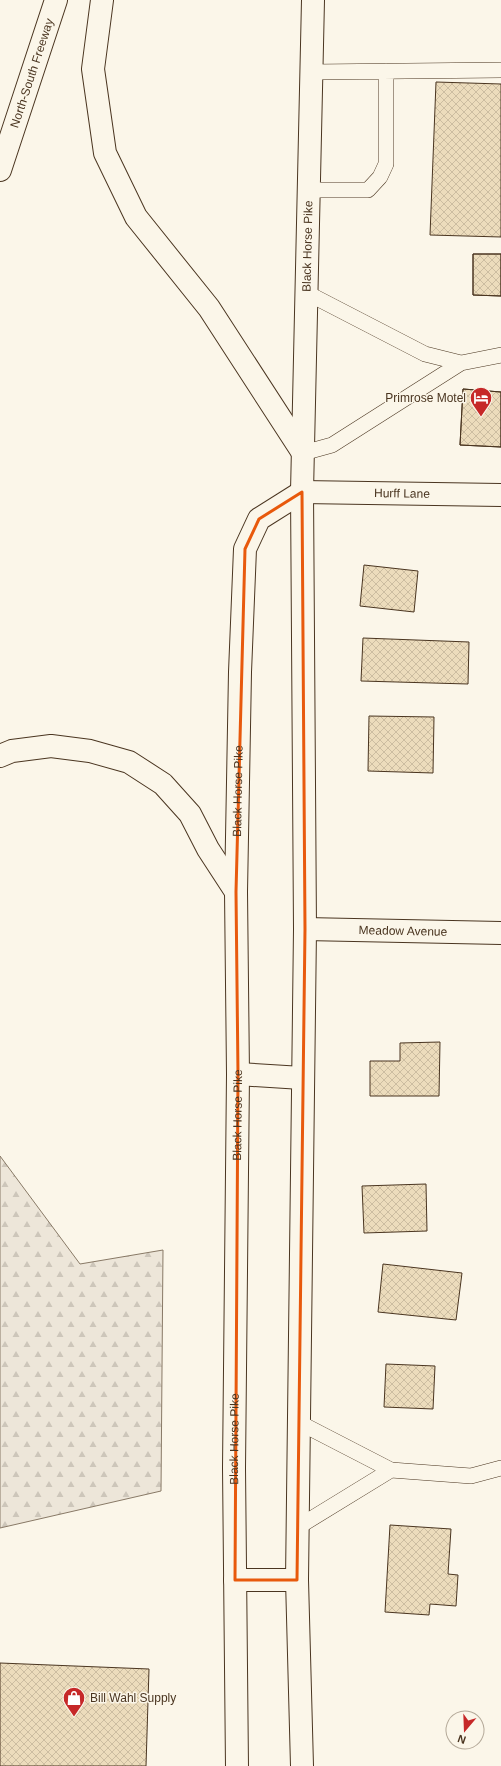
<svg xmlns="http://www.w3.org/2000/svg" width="501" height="1766" font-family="Arial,sans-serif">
<defs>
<pattern id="forest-firs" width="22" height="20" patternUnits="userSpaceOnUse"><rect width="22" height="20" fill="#ede6d9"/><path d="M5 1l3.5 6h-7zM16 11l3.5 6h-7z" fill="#cdc6ba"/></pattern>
<pattern id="building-cross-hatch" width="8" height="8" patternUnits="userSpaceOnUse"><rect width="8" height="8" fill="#ecdcbc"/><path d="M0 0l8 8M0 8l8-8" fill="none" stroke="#ccbda1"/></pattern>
</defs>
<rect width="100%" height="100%" fill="#fbf6e9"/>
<path fill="url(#forest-firs)" stroke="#887966" d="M0,1156L80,1264L163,1250L161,1491L0,1528Z"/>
<path fill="url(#building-cross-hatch)" stroke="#4a3520" d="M436,82L501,84V237L430,235Z
M473,254H501V296L473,295Z
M473,254H501V296L473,295Z
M463,389L501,392V447L460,445Z
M463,389L501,392V447L460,445Z
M364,565L418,571L414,612L360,606Z
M363,638L469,642L468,684L361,681Z
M369,716L434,717L433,773L368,771Z
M440,1042L439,1096H370V1061H400V1043Z
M426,1184L427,1231L364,1233L362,1186Z
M383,1264L462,1273L456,1320L378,1312Z
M386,1364L435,1366L433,1409L384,1407Z
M390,1525L451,1529L448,1574L458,1575L456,1606L430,1604L429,1615L385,1612Z
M0,1663L149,1669L146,1766H0Z"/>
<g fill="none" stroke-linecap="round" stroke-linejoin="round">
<g stroke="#4a3520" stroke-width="16">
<path id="service" d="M312,72L501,70
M309,190H368L380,177L386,164V71
M307,293L425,354L461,363
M303,453L332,445L461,363L501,355
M391,1470L471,1476L501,1468
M298,1527L391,1470L298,1422"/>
</g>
<g stroke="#4a3520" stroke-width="24">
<g id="minor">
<path id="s1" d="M302,492L501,495"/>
<path id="s2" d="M305,929L501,933"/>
</g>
</g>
<g stroke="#4a3520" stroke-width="24">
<g id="primary">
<path d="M238,1074L302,1078"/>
<path d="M235,1580H297"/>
<path id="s3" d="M237,1766L234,1468L238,1074L236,892L240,672L245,549L259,519L302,492"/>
<path id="s4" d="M302,1766L297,1580L305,929L302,492L313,0"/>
</g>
</g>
<g stroke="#4a3520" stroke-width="24">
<g id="motorway">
<path d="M102,0L93,69L105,153L136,217L209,308L303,453"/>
<path id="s5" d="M0,170L56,0"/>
<path d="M0,756L12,751L51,746L90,751L129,762L163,784L190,814L208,849L236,892"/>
</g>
</g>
<use href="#service" stroke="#fbf6e9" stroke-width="15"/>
<use href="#minor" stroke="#fbf6e9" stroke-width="22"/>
<use href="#primary" stroke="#fbf6e9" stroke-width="22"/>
<use href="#motorway" stroke="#fbf6e9" stroke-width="22"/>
</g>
<path fill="none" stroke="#e8590c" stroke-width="3" stroke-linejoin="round" d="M302,492L305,929L297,1580H235L238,1074L236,892L245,549L259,519Z"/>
<defs>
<g id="hotel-pin" transform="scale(1.15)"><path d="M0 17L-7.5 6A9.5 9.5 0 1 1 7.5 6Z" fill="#c62828" stroke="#fbf6e9"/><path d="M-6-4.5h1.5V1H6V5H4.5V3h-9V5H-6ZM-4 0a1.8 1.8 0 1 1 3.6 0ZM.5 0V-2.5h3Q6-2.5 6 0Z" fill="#fff"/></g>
<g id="shop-pin" transform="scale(1.15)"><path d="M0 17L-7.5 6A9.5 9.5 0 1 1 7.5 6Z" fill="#c62828" stroke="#fbf6e9"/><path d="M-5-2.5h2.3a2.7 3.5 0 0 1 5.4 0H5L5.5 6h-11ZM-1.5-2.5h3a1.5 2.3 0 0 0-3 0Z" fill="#fff"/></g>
</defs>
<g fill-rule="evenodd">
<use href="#hotel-pin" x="481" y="398"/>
<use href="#shop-pin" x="74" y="1698"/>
</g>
<g text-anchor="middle" stroke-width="3" stroke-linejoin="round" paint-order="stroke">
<g font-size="12" fill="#4a3520" stroke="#fbf6e9">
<text dy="4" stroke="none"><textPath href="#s5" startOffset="102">North-South Freeway</textPath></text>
<text dy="4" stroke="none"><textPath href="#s4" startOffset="1520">Black Horse Pike</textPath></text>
<text dy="4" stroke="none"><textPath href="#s1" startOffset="100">Hurff Lane</textPath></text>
<text dy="4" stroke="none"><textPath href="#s3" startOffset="975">Black Horse Pike</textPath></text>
<text dy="4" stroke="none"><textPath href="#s2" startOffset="98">Meadow Avenue</textPath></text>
<text dy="4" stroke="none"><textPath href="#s3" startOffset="651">Black Horse Pike</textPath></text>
<text dy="4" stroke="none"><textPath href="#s3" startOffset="327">Black Horse Pike</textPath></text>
</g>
<g font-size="12" fill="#4a3520" stroke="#fbf6e9" text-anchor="end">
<text x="466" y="402">Primrose Motel</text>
<text x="90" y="1702" text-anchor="start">Bill Wahl Supply</text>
</g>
</g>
<g transform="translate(465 1730) rotate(199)"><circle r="19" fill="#fbf6e9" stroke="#b4a999"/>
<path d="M0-3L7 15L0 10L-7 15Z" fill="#c62828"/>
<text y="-6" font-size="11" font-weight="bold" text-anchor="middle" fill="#4a3520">N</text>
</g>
</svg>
